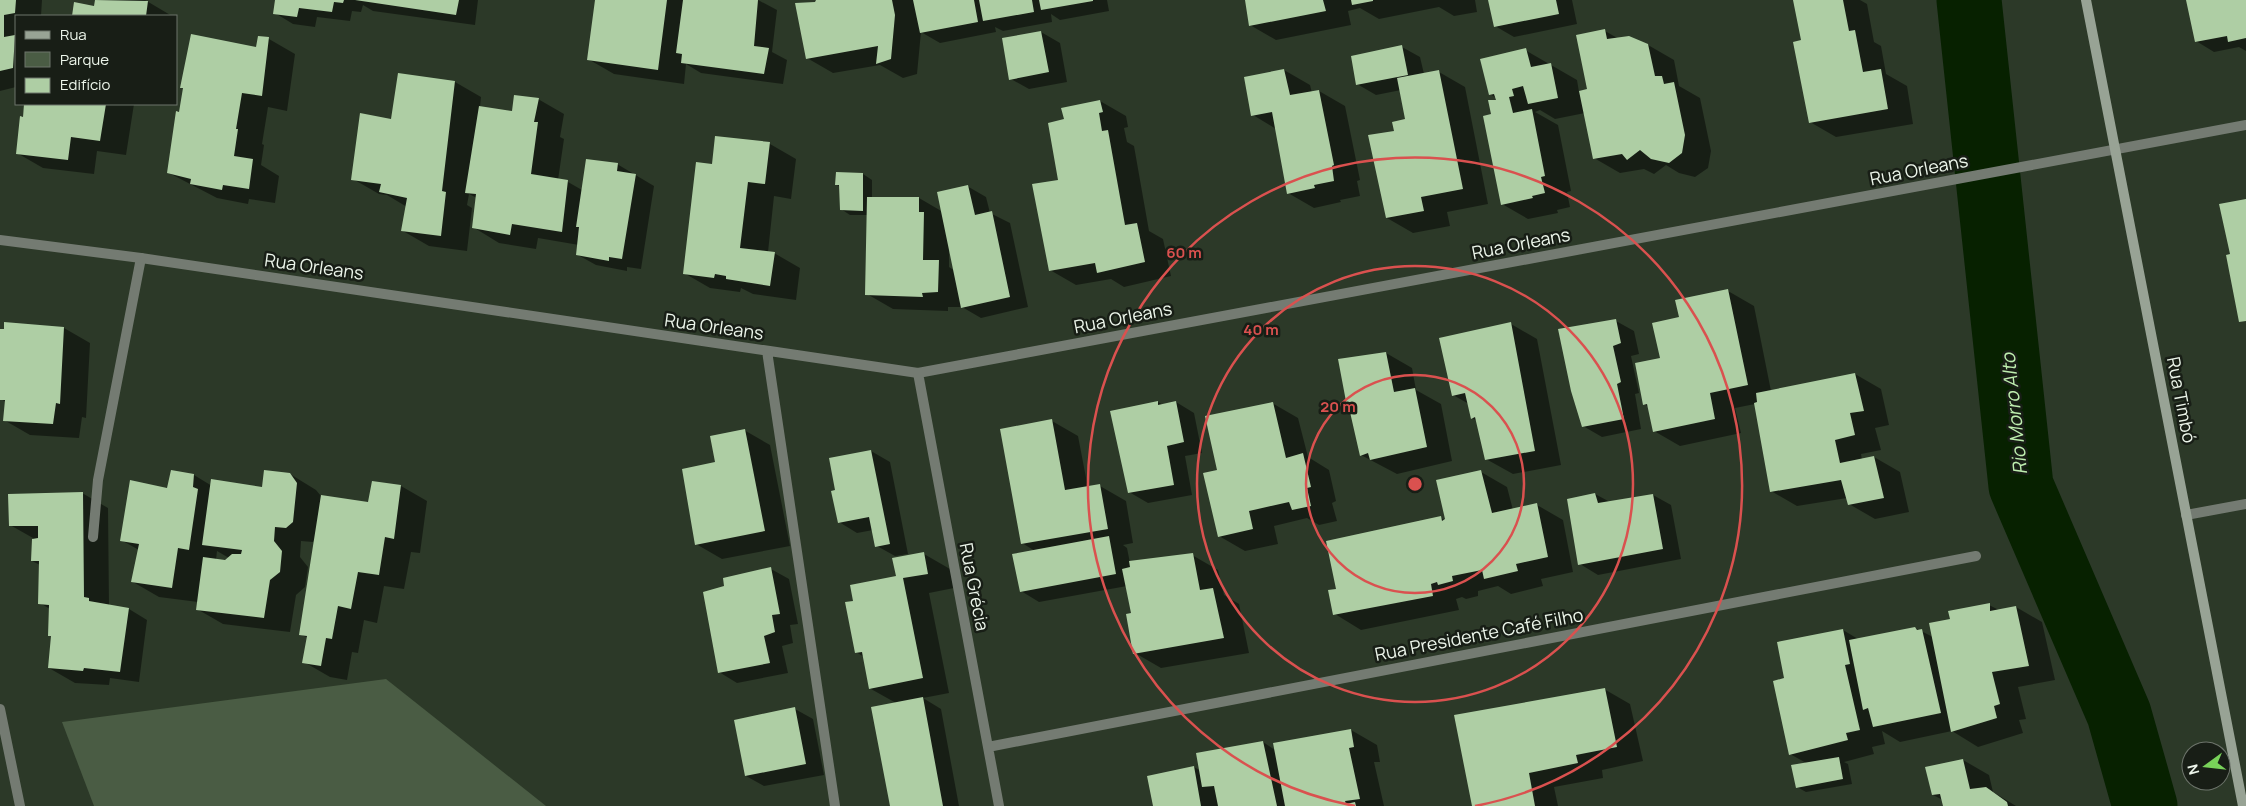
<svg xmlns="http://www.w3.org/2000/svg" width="2246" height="806" font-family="Manrope,sans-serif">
<rect width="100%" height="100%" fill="#2c3928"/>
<path fill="#4a5c44" d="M386,679L546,806H94L62,722Z"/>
<path fill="#0007" fill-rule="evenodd" d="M0,0H42L41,16H16V87L0,91Z
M97,0H145L172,16H73L75,4L95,7Z
M277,0H478L475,25L373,11L363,5L361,12L352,11L350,21L317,17L315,27L293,24L275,13Z
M596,0H758L777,10L772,52L787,60L783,84L701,73L686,64L684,84L614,74L588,59Z
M818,0H1107L1109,11L1060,20L1051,14L1052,22L1003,31L995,27L996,32L940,43L921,32L917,74L903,78L880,65L833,73L807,58L815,4Z
M1246,0H1475L1477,12L1454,16L1439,7L1379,19L1360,8L1348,11L1351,25L1276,40L1250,25Z
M1490,0H1572L1577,24L1514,37L1495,26Z
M1795,0H1860L1867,4L1874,42L1881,46L1886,74L1907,86L1913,124L1836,137L1810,122L1802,41Z
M2187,0H2246V51L2239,47L2214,52L2196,41Z
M1605,31L1619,39L1648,45L1674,60L1679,86L1700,98L1711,151L1708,168L1695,177L1679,173L1666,165L1654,174L1644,169L1620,173L1594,158L1585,113L1555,119L1540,110L1535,112L1558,125L1571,191L1567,192L1570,207L1557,210L1558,213L1528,219L1502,204L1493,115L1497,101L1496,98L1490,94L1525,50L1577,80L1579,92L1589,90Z
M1041,32L1060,43L1067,82L1029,89L1011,79Z
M259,37L269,39L295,54L287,111L268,107L262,144L264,145L261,165L279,176L275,203L249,199L248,204L217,198L169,173L184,89L181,87L257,49Z
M1402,47L1420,57L1424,74L1439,72L1465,87L1488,204L1447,212L1450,226L1413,233L1387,218L1396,132L1407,120L1401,90L1376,95L1357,84Z
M1284,70L1310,85L1312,93L1319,91L1345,106L1360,180L1357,181L1360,196L1340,200L1341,202L1314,208L1288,193L1276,129L1253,115Z
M399,75L455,82L481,97L480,107L513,112L538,99L564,114L560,137L564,139L558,180L568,182L582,190L617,164L654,186L641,269L627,267V271L596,265L578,255L579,245L538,238L536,249L499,243L473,227L477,198L469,194L467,205L472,208L467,251L429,246L403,231L407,207L387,195L379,194L353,179L392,121Z
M1100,101L1126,116L1128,127L1124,128L1127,142L1134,146L1149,231L1163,239L1171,276L1124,287L1111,279L1076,285L1050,270L1065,120Z
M25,104H134L126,155L97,151L94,174L43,168L17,153Z
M717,137L770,144L796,159L791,199L774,196L768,252L774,253L800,268L796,300L753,294L741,288L740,292L710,288L684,273L713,166Z
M837,174H863L872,180V198H919L943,212L967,186L986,197L990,213L1010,223L1028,307L981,318L962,307H948V311L893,309L867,294L868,215H850L841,209L840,187L836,184ZM949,249L955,271L949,267Z
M1728,291L1754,306L1771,391L1855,374L1881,389L1889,425L1875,428L1881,450L1861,454L1862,460L1874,457L1900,472L1909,512L1875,519L1849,504L1847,498L1797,506L1771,491L1755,404L1735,408L1741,433L1680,446L1654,431L1649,407L1644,404L1681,317Z
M1616,321L1634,331L1639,354L1631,356L1639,393L1635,394L1641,429L1602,437L1583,426Z
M1511,324L1537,339L1561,465L1513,474L1486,459L1477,421L1472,418L1469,404L1453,395Z
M64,328L90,343L86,418L82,417L79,438L30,435L4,420L6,402L1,399L0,330Z
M1386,353L1412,368L1416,390L1441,404L1452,461L1397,474L1361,455L1339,360Z
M1158,402L1163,405L1176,402L1194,413L1202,453L1185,456L1192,495L1148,503L1129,492Z
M1272,403L1298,418L1308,457L1329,470L1336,501L1332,503L1337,521L1319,525L1307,518L1274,526L1278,544L1245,551L1219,536V471Z
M1052,421L1078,436L1088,488L1100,486L1126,501L1133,543L1123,545L1127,548L1130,563L1192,555L1218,570L1224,595L1239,604L1249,653L1161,668L1135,653L1132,614L1127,586L1039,602L1021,591L1035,551L1022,543Z
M744,430L770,445L790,546L722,559L696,544L716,463Z
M871,451L890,462L908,554L895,556L877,546L873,530L857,533L839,522L837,491Z
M1481,472L1507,487L1513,510L1537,505L1563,520L1573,572L1541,579L1543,586L1511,594L1498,586L1478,591V596L1466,599L1462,597L1456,599L1459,610L1361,630L1335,614L1337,590L1440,518L1447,521Z
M290,474L316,490L321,496L369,504L373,482L401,486L427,501L420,553L411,552L404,589L384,586L377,623L364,620L358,653L352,652L347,680L330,677L304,662L308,638L300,634L315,540L313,542L301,541L300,557L308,567L305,587L296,595L290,632L223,624L197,609L198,602L159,597L133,582L139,550L121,540L168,490L194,475L212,486L263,489ZM217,551L229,558L226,561L216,560Z
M82,493L108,508L109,606L129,609L147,620L139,682L110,678L109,685L75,683L49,668L53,637L50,635V609L40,603V565L32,561L33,538L10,525Z
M1595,494L1610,502L1653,495L1671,505L1681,559L1598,575L1580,564Z
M924,554L950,569L954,588L929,593L949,693L923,698L941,709L959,806H891L896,703L871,689L864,657L856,652L854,602L897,577Z
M771,569L789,579L798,624L790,625L793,643L782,646L788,673L737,683L719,672L726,587Z
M1989,605L1999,610L2016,607L2042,622L2055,680L2018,687L2026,719L2019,720L2023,733L1978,747L1952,731L1900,742L1882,731L1885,744L1872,747L1874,754L1844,762L1848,764L1852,784L1806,792L1797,787L1808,764L1790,754L1786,679L1843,630L1858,639L1915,628L1933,637L1952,620Z
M1604,689L1630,704L1643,761L1602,770L1603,778L1554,787L1558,806H1473Z
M795,709L813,719L824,775L764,786L746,776Z
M1351,730L1377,745L1380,762H1374L1384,806H1154L1194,767L1201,771L1263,742L1275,750Z
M1963,760L1989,775L1993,792L2016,806H1944L1943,800L1933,795Z"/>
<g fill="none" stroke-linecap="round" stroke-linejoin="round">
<path stroke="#072100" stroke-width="65" d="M1969,0L2021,486L2119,714L2145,806"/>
</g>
<path fill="#aecea4" d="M0,0H16L15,13L4,15V37L15,35L13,68L0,71Z
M95,0L148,1L146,16H72L74,2L94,6Z
M275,0H344L343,3L334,2L332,12L299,8L297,17L273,14Z
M355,0H459L456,15Z
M595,0H667L658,70L587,60Z
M683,0H758L754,46L769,48L764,74L681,63L682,54L676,53Z
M816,0H892L895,15L891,59L876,64L878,46L806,59L795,3L815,2Z
M913,0H974L978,22L920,33Z
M979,0H1032L1034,12L983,21Z
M1039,0H1093V1L1041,10Z
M1245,0H1323L1326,11L1249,26Z
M1351,0H1373V1L1352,5Z
M1488,0H1556L1559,14L1494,27Z
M1793,0H1843L1849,31L1855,30L1863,72L1881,69L1888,109L1809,123L1793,42L1801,40Z
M2186,0H2246V38L2228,42L2227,36L2195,42Z
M1605,29L1607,39L1629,36L1648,44L1655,76H1662L1664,84L1674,82L1685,135L1682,153L1669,163L1651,159L1640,150L1627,160L1622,154L1593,159L1579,91L1587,89L1576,35Z
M1041,31L1049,72L1009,80L1002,38Z
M191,34L256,47L258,36L269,37L262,96L242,93L236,129H238L234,156L253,159L249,189L223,185L222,190L190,184L191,179L167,173L176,111L179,112L183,88H180Z
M1402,45L1408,75L1356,85L1351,56Z
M1526,48L1531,67L1551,63L1558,98L1528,104L1523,86L1512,89L1514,96L1509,97L1513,113L1532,109L1545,176L1541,177L1545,193L1532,196L1533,198L1501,205L1483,116L1491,114L1488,100H1496L1494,94L1489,95L1480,59Z
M1284,69L1290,95L1319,90L1334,165L1332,166L1334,181L1314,185L1315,188L1287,194L1272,112L1251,116L1244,77Z
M1439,70L1463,189L1421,197L1424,211L1386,218L1368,135L1394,131L1392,122L1405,119L1397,78Z
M398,73L455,81L442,191L446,192L441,236L401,231L407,198L379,192L381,184L351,180L360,113L391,119Z
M514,95L539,98L534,122H538L531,174L568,180L562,232L512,224L510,235L472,228L476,194L465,193L479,106L512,111Z
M1100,100L1103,112L1099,113L1102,131L1108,130L1125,225L1137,223L1145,262L1097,273L1095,263L1049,271L1032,184L1058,180L1048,123L1064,119L1061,108Z
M24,104H106L100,141L71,137L68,160L16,154L20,116L23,117Z
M715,136L770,142L765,184L748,182L740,248L775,252L770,286L726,279V276L715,274L714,278L683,274L696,162L712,164Z
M586,159L618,163L617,171L636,174L622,259L609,257V261L576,255L579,227H576Z
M836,172L863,173V211L840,210L839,185H835Z
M968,185L975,215L992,211L1010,297L961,308L937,192Z
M867,197H919V212H924L923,260H939L938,292L922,293L923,297L865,295Z
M2246,199V321L2239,322L2226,255L2230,254L2219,204Z
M1728,289L1748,385L1710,393L1715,419L1653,432L1647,404L1643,405L1635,363L1660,358L1652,323L1679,317L1675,300Z
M1616,319L1621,343L1613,346L1621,382L1617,384L1624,419L1582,427L1571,391L1558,329Z
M4,322L64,327L60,404L56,403L53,424L3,421L5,400H0V329H4Z
M1511,322L1535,451L1485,460L1475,417L1471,419L1465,393L1452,396L1439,338Z
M1386,352L1394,392L1415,388L1427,447L1370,460L1368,453L1360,456L1350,412H1348L1338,359Z
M1855,373L1864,411L1850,413L1855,435L1835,440L1840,463L1874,456L1884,498L1848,505L1841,480L1770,492L1754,403L1757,402L1756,393Z
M1158,401V405L1176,401L1184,442L1167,446L1174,485L1128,493L1110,411Z
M1273,402L1286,458L1303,453L1311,487L1307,488L1311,506L1292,510L1289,502L1249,511L1253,529L1218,537L1203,473L1217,470L1205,416Z
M1052,419L1065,490L1100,484L1108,529L1021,544L1000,429Z
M745,429L765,531L695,545L682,469L715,462L710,436Z
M871,450L890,544L875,547L869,517L838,523L831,491L835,490L829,458Z
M171,470L194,474L193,487L198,489L189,550L178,548L172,588L131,582L139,544L120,541L130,480L167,488Z
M264,470L290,473L297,483L293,522L286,528L275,527L274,541L282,551L280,572L270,580L264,618L196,610L203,557L225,560L232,554H241L242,550L202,545L211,479L262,487Z
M1481,470L1492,513L1537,503L1548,557L1516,564L1518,571L1484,579L1482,570L1452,576L1453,581L1438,585L1437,582L1431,584L1433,596L1333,615L1328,590L1336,589L1326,541L1441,516L1442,521L1445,519L1436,480Z
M372,481L401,485L394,539L385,537L379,575L358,572L351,609L338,606L332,639L326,638L321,666L302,663L307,636L299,635L321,495L368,502Z
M83,492L84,597L89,598V601L129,608L120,672L84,668L83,671L48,668L51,636H48L49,605L38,604L39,561H31L32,539L38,538V526H9L8,494Z
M1595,493L1598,503L1653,494L1663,549L1578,565L1567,499Z
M1109,536L1116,574L1020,592L1012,554Z
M924,552L928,574L903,578L923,678L869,689L862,652L855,653L845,602L853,601L850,585L896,576L892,558Z
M1193,553L1200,590L1213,588L1224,638L1133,654L1126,614L1131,613L1122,569L1130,567L1129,561Z
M771,567L780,614L772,615L775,632L764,636L770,663L718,673L703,592L724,586L723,578Z
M1990,603V611L2016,606L2029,666L1992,672L2000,704L1994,706L1997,718L1951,732L1929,623L1950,619L1948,611Z
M1915,627L1917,630L1922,629L1941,713L1873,727L1868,708L1863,710L1849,640Z
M1843,629L1850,664L1845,665L1860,730L1846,733L1848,740L1789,755L1773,681L1784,678L1777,642Z
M1605,688L1617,747L1576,755L1578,763L1529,773L1535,806H1472L1454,715Z
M923,697L943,806H890L871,707Z
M795,707L806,764L745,776L734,720Z
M1351,729L1354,747L1349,748L1360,799L1345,801L1346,804L1355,802L1356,806H1285L1273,743Z
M1263,741L1277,806H1218L1214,786L1202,787L1196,753Z
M1839,757L1843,779L1796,788L1791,765Z
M1963,759L1970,789L1986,787L2007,802L2008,806H1943L1940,794L1932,795L1925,767Z
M1194,766L1201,806H1153L1147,776Z"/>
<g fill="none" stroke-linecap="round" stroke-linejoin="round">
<path stroke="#747b72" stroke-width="10" d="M93,537L98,480L141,258"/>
<path stroke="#747b72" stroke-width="10" d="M0,240L141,258L918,373L2246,125
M767,351L835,806
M918,373L999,806
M2186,515L2246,504
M0,709L20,806
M988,747L1976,556"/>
<path stroke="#98a395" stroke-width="10" d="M2086,0L2243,806"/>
</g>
<g fill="none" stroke="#da514f" stroke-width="2.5">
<circle cx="1415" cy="484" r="109"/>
<circle cx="1415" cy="484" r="218"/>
<path d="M1355 806A327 327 0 1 1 1475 806"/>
</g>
<g text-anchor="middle" stroke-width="5" stroke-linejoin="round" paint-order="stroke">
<g font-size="18" fill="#ecf5ea" stroke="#181e16">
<text transform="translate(1919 170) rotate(-11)" y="6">Rua Orleans</text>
<text transform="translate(1521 244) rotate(-11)" y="6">Rua Orleans</text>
<text transform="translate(314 267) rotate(8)" y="6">Rua Orleans</text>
<text transform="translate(1123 318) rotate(-11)" y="6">Rua Orleans</text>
<text transform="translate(714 327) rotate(8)" y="6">Rua Orleans</text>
<text transform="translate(2181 400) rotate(79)" y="6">Rua Timbó</text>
<text transform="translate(974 587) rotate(79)" y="6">Rua Grécia</text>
<text transform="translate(1479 635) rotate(-11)" y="6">Rua Presidente Café Filho</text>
</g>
<g font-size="19" font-style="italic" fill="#beeeaf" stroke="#181e16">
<text transform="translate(2014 414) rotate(-96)" y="7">Rio Morro Alto</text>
</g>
</g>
<circle cx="1415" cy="484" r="8" fill="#da514f" stroke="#181e16" stroke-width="2.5"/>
<g font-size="15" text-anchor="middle" font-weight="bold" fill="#da514f" stroke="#181e16" stroke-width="5" stroke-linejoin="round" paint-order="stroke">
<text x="1184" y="258">60 m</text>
<text x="1261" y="335">40 m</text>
<text x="1338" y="412">20 m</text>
</g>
<rect x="15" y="15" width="162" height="90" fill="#181e16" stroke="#6d746b"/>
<rect x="25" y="31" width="25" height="8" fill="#98a395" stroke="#6d746b"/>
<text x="60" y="40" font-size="15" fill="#ecf5ea">Rua</text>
<rect x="25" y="52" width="25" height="15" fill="#4a5c44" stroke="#6d746b"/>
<text x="60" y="65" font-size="15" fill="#ecf5ea">Parque</text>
<rect x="25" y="78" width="25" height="15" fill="#aecea4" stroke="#6d746b"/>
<text x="60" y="90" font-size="15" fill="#ecf5ea">Edifício</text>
<g transform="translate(2206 766) rotate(255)"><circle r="24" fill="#181e16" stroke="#6d746b"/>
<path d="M0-4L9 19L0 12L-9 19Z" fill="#78d259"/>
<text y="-8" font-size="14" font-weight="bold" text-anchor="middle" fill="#ecf5ea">N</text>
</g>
</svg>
